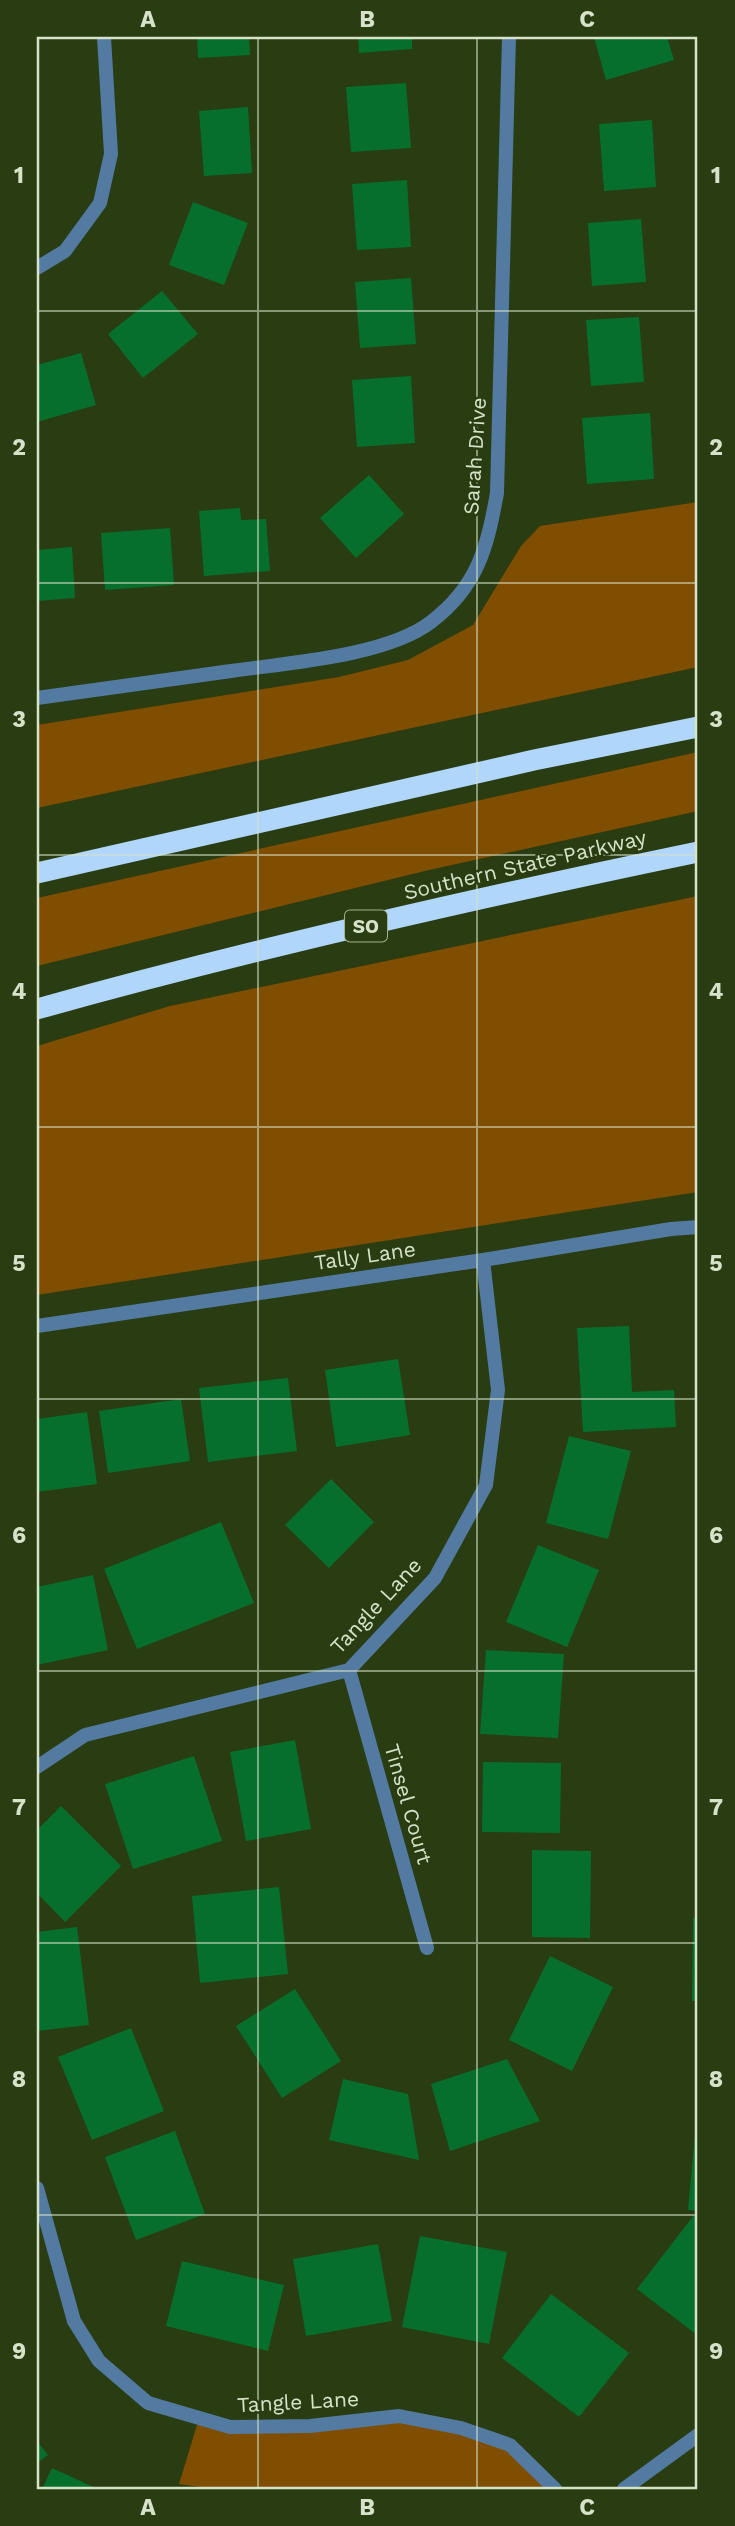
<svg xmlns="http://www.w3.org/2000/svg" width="735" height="2526" font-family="'Work Sans',sans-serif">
<rect width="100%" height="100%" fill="#2a3c11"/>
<path fill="#804e00" d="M698,502V667L37,808V725L339,677L408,660L473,625L521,546L540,526Z
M698,752V811L429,870L37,966V898Z
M698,896V1192L37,1295V1046L170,1006Z
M399,2420L461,2431L508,2449L550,2489H213L179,2484L197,2425L306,2429Z"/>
<path fill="#076f2e" d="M197,37H249L250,55L198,58Z
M358,37H412V49L359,53Z
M594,37H667L674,60L606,80Z
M406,83L411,148L351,152L346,87Z
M248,107L252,173L204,176L199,111Z
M652,120L656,187L604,191L599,124Z
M407,180L411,247L357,250L352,184Z
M193,202L248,223L224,285L169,265Z
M641,219L646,282L592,286L588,223Z
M411,278L416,344L360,348L355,282Z
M162,291L198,334L143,378L108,334Z
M639,317L644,382L591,386L586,320Z
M81,353L96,405L37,422V365Z
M411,376L415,443L357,447L352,380Z
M650,413L654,479L587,484L582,418Z
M369,475L404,514L356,558L320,518Z
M240,508L241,520L266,519L270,571L204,576L199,511Z
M170,528L174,585L105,590L101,533Z
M72,547L75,598L37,601V550Z
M629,1326L632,1392L674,1390L676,1427L583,1432L577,1328Z
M398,1359L410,1435L336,1447L325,1370Z
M288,1378L297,1451L208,1462L199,1388Z
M181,1399L190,1461L108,1473L99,1411Z
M87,1412L97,1484L37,1492V1419Z
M569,1436L631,1451L608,1539L546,1523Z
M331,1479L374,1522L329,1568L285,1525Z
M221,1522L254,1603L137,1649L104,1569Z
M538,1545L599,1570L567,1647L506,1622Z
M93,1575L108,1650L37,1665V1587Z
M486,1650L564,1654L558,1738L480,1734Z
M295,1740L311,1829L246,1841L230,1752Z
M194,1756L222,1841L133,1869L105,1784Z
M483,1762L561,1763L560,1833L482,1832Z
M61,1806L121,1866L65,1922L37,1893V1830Z
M532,1850L591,1851L590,1938L532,1937Z
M279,1887L288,1974L200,1983L192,1896Z
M693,1918H698V2001H692Z
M77,1927L89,2025L37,2031V1932Z
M550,1956L613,1987L572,2071L509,2040Z
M295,1989L341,2061L282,2098L236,2026Z
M131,2028L164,2111L92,2140L58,2057Z
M507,2059L540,2121L450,2151L431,2084Z
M343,2079L408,2094L419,2160L329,2140Z
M696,2124H698V2211L688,2210Z
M175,2131L205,2214L136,2240L105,2157Z
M694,2215L698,2218L697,2335L637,2289Z
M420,2236L507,2252L489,2344L402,2327Z
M378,2244L392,2321L306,2336L293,2259Z
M182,2261L284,2285L268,2351L166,2326Z
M551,2294L629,2353L579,2417L502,2358Z
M37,2441L48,2455L37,2463Z
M52,2468L98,2489H42Z"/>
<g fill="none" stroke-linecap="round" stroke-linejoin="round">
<path stroke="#537aa1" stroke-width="14" d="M37,268L65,251L100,203L111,154L104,37
M37,698C102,689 167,680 231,671C287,663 387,656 431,622C478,586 487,548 497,493L509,37
M37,1326L483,1260L671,1229L698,1227
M349,1670L427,1948
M37,1767L85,1735L349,1670L435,1578L486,1485L498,1390L483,1260
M37,2188L74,2321L99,2361L148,2403L230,2427L310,2426L399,2416L461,2428L510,2445L555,2489
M624,2489L698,2435"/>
<path stroke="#b0d6fb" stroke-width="21" d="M37,873L534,760L698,727
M37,1009C255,948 476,898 698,852"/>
</g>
<path fill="none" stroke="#d6e2ca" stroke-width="2" stroke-opacity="0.55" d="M258,37V2489M477,37V2489M37,311H698M37,583H698M37,855H698M37,1127H698M37,1399H698M37,1671H698M37,1943H698M37,2215H698"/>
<g text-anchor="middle" stroke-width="5" stroke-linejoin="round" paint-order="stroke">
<rect fill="#2a3c11" stroke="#a2b092" stroke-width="2" x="345" y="910.5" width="42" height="31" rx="5"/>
<g font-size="19" font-weight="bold" fill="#d6e2ca">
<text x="366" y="933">SO</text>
</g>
<g font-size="21" fill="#d6e2ca" stroke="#2a3c11">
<text transform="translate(475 456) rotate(-86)" y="7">Sarah Drive</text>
<text transform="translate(525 865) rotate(-13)" y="7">Southern State Parkway</text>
<text transform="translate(365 1256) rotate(-8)" y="7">Tally Lane</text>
<text transform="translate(376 1606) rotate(-47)" y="7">Tangle Lane</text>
<text transform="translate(408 1804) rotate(74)" y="7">Tinsel Court</text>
<text transform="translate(298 2402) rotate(-3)" y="7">Tangle Lane</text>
</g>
</g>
<rect width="735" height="2526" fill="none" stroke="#2a3c11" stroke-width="77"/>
<rect x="38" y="38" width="658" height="2450" fill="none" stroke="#d6e2ca" stroke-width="2.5"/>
<g font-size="23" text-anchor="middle" font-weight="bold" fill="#d6e2ca">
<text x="148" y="27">A</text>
<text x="367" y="27">B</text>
<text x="587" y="27">C</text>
<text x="19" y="183">1</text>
<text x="716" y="183">1</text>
<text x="19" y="455">2</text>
<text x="716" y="455">2</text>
<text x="19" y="727">3</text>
<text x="716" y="727">3</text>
<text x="19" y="999">4</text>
<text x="716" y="999">4</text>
<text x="19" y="1271">5</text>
<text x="716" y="1271">5</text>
<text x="19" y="1543">6</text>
<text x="716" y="1543">6</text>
<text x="19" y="1815">7</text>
<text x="716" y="1815">7</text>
<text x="19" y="2087">8</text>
<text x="716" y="2087">8</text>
<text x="19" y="2359">9</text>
<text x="716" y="2359">9</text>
<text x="148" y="2515">A</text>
<text x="367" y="2515">B</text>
<text x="587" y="2515">C</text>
</g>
</svg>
